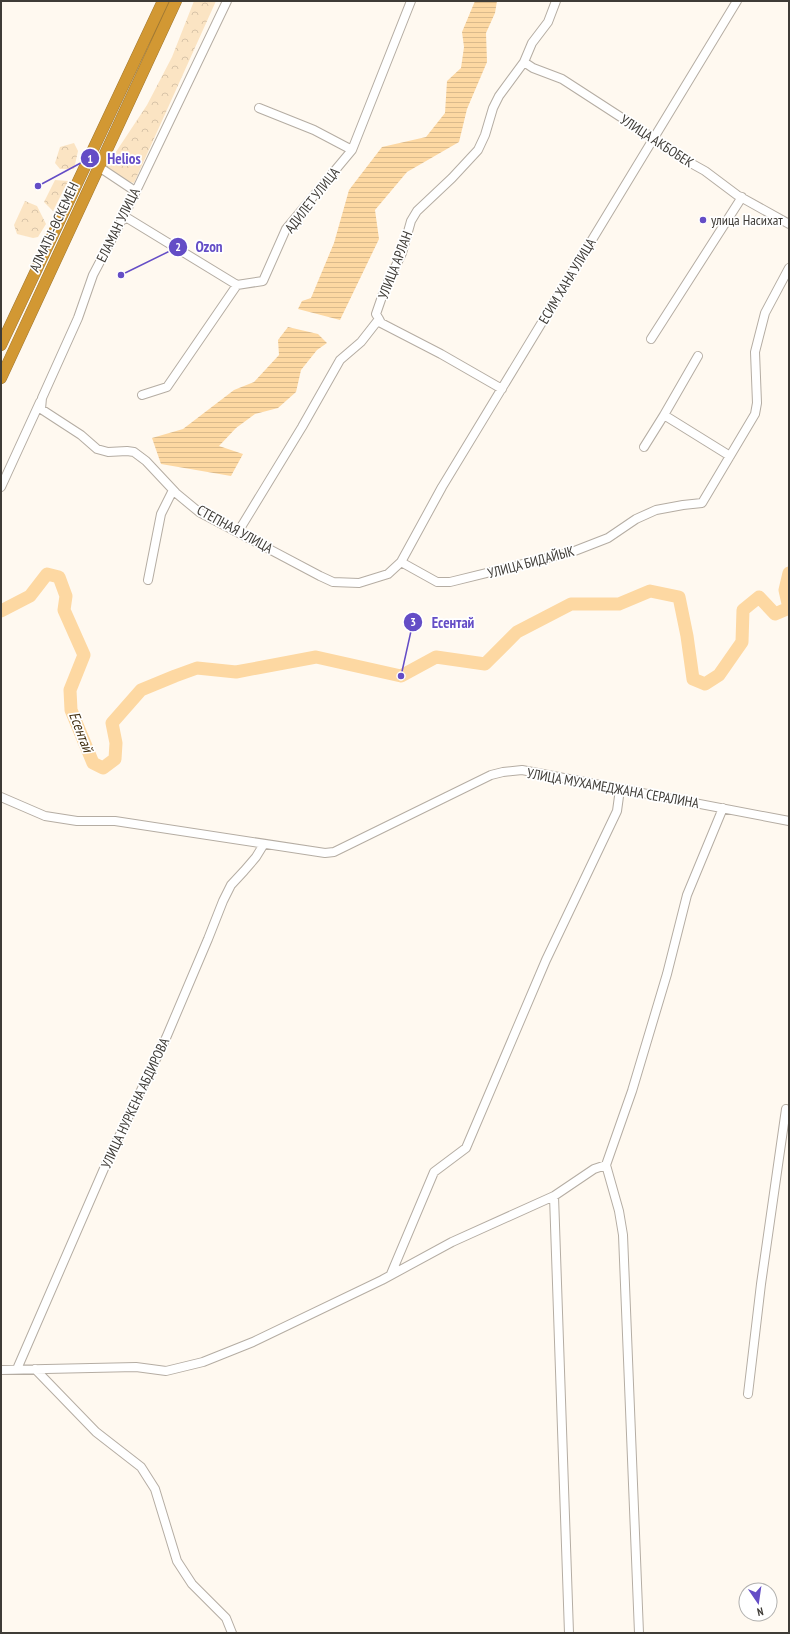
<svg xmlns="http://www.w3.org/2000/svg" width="790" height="1634" font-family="'PT Sans Narrow',sans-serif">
<defs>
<pattern id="forest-crowns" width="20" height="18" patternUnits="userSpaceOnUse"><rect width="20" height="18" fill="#fbe4c3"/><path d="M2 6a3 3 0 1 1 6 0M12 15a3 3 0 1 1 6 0" fill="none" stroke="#d8c4a8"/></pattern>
<pattern id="water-rules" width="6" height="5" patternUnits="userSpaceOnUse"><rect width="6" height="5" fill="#fdd8a2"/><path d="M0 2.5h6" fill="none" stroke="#daba8c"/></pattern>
</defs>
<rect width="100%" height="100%" fill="#fff9f0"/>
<path fill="url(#forest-crowns)" d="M194,1H216L134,183L102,173L147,105L172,57Z
M74,143L78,151L74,169H60L55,163L60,147Z
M55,180L68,181L53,211L44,202Z
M25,201L37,206L46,224L38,237L33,238L17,234L14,225Z"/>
<path fill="url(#water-rules)" d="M475,1H497L495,13L486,33L487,62L467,109L459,142L407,172L375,210L379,239L340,320L298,309L302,301L311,298L334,243L349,190L382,147L426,137L445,113L447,81L461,68L464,47L462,32Z
M288,327L318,334L327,343L317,350L301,370L296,392L278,408L255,414L236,428L219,446L243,454L231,476L161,464L152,438L183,429L234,390L254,382L279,355L278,340Z"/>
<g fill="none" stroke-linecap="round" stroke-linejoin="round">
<path stroke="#fdd8a2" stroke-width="13" d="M789,573L785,590L789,608
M1,611L30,596L47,574L59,577L66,596L64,610L84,655L70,690L71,710L93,763L103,768L115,759L116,743L112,723L141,690L175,676L197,668L236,672L316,657L401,676L436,657L485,664L517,632L571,604H619L650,591L679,597L687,636L693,679L705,684L719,675L742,642L743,610L759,597L775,614L789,608"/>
<g stroke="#b5ada3" stroke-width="10">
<path id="minor" d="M227,1L124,216L93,275L78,318L42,398L41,409L81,435L97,449L108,452L127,451L134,452L146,461L176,493L199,512L320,576L333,582L359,583L388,574L401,562L442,487L737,1
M524,62L533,68L562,79L579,90L653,138L678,156L705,171L737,195L789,224
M259,108L314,130L352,150
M99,167L135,191
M124,216L237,285
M379,319L381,323L441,354L502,389
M651,339L742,197
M698,356L664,415L730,456
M142,395L167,387L237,285L263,281L286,229L352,150L411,1
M644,447L664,415
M1,487L40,402
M238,532L302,427L340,360L361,342L379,319L376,314L385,288L402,253L411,221L417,211L452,178L478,150L485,135L493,108L499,96L524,62L532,43L548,22L556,1
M401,562L437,582H450L572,552L608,538L636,519L656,510L683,505L702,503L755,414L757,403L755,352L765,313L789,268
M148,580L161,514L173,490
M1,797L45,816L77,821H115L325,853L334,852L491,775L503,772L522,770L789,821
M606,1165L619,1211L623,1235L639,1633
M554,1196L569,1633
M391,1274L434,1172L466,1148L546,960L617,811L620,789
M17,1369L106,1164L166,1038L208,939L223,901L231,885L244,871L256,857L264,844
M35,1369L96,1432L141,1467L155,1489L177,1561L192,1584L226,1618L232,1633
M1,1370L136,1367L166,1371L203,1362L253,1342L382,1280L452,1242L554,1196L594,1169L606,1165L632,1091L667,974L687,895L723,808
M748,1394L761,1284L786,1109L789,1110"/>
</g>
<g stroke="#9f7834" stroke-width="12">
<path id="highway" d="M1,345L163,1
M1,378L176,1"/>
</g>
<use href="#minor" stroke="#fff" stroke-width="8"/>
<use href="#highway" stroke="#d29833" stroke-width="11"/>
</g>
<circle fill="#644dc6" stroke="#fff" stroke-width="1.5" cx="703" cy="220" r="4"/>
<g text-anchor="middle" stroke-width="3.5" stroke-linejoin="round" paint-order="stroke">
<g font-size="14" fill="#3f3c37" stroke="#fff">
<text transform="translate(657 141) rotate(33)" y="5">УЛИЦА АКБОБЕК</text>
<text transform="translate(312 200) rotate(-52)" y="5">АДИЛЕТ УЛИЦА</text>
<text transform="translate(118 225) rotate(-64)" y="5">ЕЛАМАН УЛИЦА</text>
<text transform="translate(54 227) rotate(-65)" y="5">АЛМАТЫ-ӨСКЕМЕН</text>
<text transform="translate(395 265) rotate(-69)" y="5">УЛИЦА АРЛАН</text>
<text transform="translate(567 281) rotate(-59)" y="5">ЕСИМ ХАНА УЛИЦА</text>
<text transform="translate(235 529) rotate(29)" y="5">СТЕПНАЯ УЛИЦА</text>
<text transform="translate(531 562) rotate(-15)" y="5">УЛИЦА БИДАЙЫК</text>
<text transform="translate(613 788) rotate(10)" y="5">УЛИЦА МУХАМЕДЖАНА СЕРАЛИНА</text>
<text transform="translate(135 1103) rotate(-65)" y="5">УЛИЦА НУРКЕНА АБДИРОВА</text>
</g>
<g font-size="14" fill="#3f3c37" stroke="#fff" text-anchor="start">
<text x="711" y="225">улица Насихат</text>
</g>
<g font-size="15" font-style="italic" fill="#422f11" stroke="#fff">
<text transform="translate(81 732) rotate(69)" y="5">Есентай</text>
</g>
</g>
<path fill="none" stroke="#644dc6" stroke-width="1.5" d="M38 186L90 158M121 275L178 247M401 676L413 622"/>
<g fill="#644dc6" stroke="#fff" stroke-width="1.5">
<circle cx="38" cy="186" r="4"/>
<circle cx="121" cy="275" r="4"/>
<circle cx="401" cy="676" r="4"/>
<circle cx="90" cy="158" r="10"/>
<circle cx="178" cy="247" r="10"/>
<circle cx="413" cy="622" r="10"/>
</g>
<g font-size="12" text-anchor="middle" font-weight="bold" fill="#fff">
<text x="90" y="163">1</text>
<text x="178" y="251">2</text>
<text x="413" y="626">3</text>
</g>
<g font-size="15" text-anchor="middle" font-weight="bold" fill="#644dc6" stroke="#fff" stroke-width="3.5" stroke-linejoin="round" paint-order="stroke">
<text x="124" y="164">Helios</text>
<text x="209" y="252">Ozon</text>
<text x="453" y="628">Есентай</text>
</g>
<rect width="790" height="1634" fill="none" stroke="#3f3c37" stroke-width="4"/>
<g transform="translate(758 1602) rotate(167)"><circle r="19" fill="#ffffff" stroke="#b2b1af"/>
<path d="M0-3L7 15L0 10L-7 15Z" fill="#644dc6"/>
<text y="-6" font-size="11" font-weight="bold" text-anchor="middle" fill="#3f3c37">N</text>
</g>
</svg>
